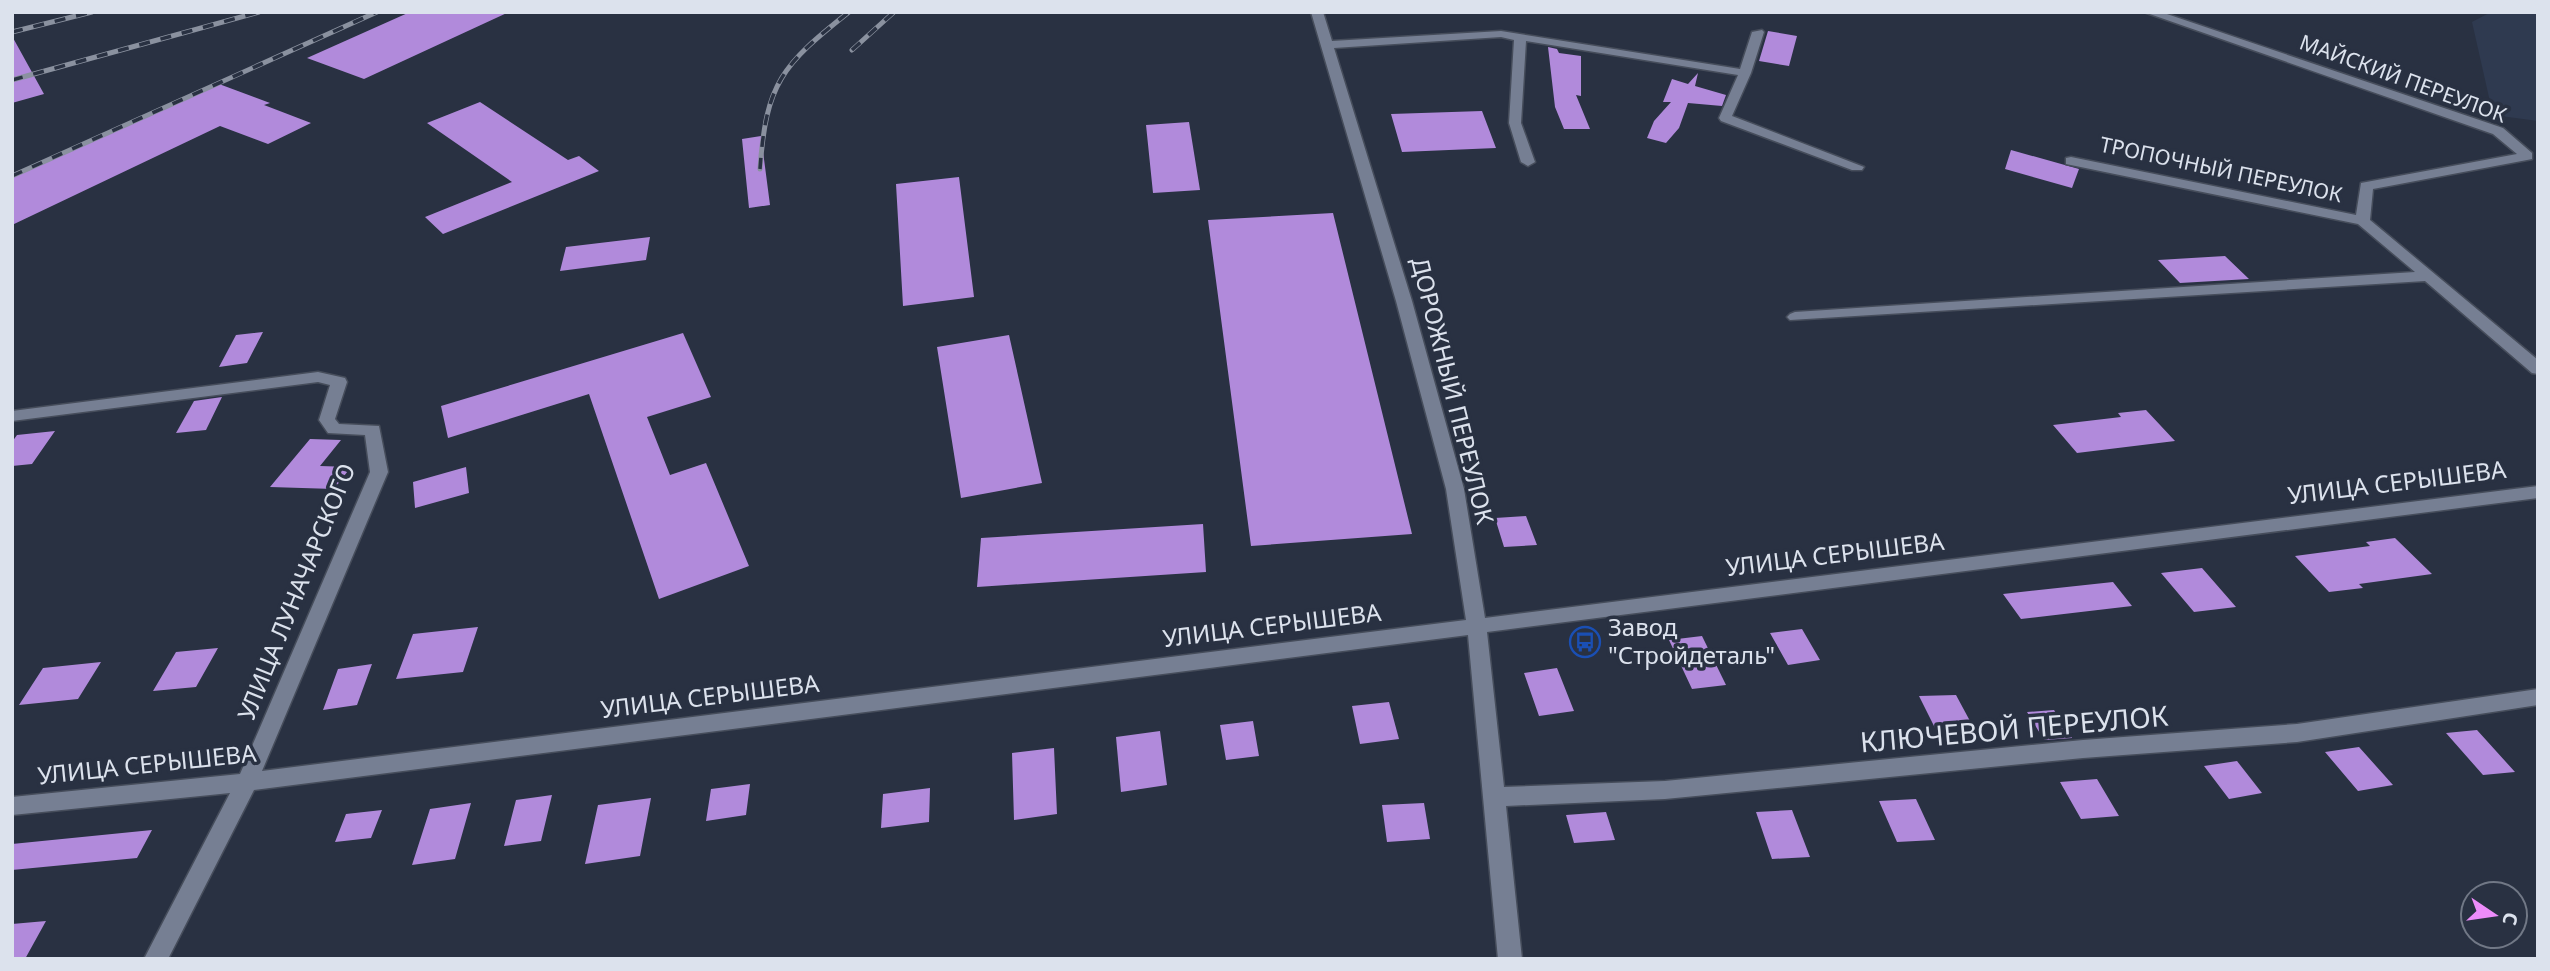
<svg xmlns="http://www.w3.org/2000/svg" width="2550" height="971" font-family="'Noto Sans',sans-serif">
<rect width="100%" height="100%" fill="#293142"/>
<path fill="#2f3a50" d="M2491,12H2538V121L2493,115L2472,22Z"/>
<path fill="#b18adb" d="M410,12H509L364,79L307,58Z
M1768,31L1797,36L1789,66L1759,61Z
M12,36L44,94L12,103Z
M1548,47L1557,49L1559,53L1581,56V96L1576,95L1590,129H1564L1555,107Z
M1698,73L1695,86L1726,95L1722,106L1688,103L1679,128L1666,143L1647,138L1654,121L1671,102H1663L1672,79L1688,84Z
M219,84L270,103L264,105L311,123L268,144L220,126L12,225V178Z
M480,102L568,160L579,156L599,171L443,234L425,217L512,182L427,123Z
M1482,111L1496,148L1402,152L1391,114Z
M1189,122L1200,190L1153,193L1146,125Z
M761,136L770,205L749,208L742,139Z
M2011,150L2079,169L2072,188L2005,169Z
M959,177L974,297L903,306L896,184Z
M1333,213L1412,534L1251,546L1208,220Z
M650,237L646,260L560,271L566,247Z
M2225,256L2249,279L2180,283L2158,260Z
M263,332L247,363L219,367L236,335Z
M683,333L711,397L647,417L670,475L706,463L749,566L659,599L589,394L448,438L441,406Z
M1009,335L1042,483L961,498L937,347Z
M222,397L206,430L176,433L194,401Z
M2146,410L2175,441L2077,453L2053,425L2121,417L2118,413Z
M55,431L32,464L12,466V442L17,435Z
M310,439L341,440L320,466L351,467L334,489L270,487Z
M466,467L469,493L415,508L413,482Z
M1526,516L1537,545L1504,547L1495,518Z
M1203,524L1206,572L977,587L981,538Z
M2395,538L2432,574L2359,584L2363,588L2329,592L2295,556L2370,546L2366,542Z
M2202,568L2236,607L2194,612L2161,573Z
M2113,582L2132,606L2021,619L2003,594Z
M478,627L463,672L396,679L413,634Z
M1802,629L1820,660L1788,665L1770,633Z
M1702,636L1726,685L1692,689L1669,640Z
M218,648L196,687L153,691L176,652Z
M101,662L78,699L19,705L43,668Z
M372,664L357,705L323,710L338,669Z
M1557,668L1574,711L1539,716L1524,673Z
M1956,695L1977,734L1939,736L1919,696Z
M1389,702L1399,739L1360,744L1352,706Z
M2054,710L2072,738L2044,740L2027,712Z
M1253,721L1259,756L1226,760L1220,725Z
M2477,730L2515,772L2483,775L2446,733Z
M1160,731L1167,785L1121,792L1116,737Z
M2359,747L2393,785L2358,791L2325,752Z
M1054,748L1057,814L1014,820L1012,753Z
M2237,761L2262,793L2229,799L2204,766Z
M2097,779L2119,816L2081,819L2060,782Z
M750,784L746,815L706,821L711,789Z
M930,788L929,822L881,828L883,794Z
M552,795L541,841L504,846L516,800Z
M651,798L640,856L585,864L598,805Z
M1916,799L1935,840L1897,842L1879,801Z
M471,803L455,859L412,865L430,809Z
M1424,803L1430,839L1387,842L1382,805Z
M382,810L371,838L335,842L346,814Z
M1792,810L1810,857L1772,859L1756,812Z
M1606,812L1615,840L1574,843L1566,815Z
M152,830L137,858L12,870V844Z
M46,921L25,959H12V924Z"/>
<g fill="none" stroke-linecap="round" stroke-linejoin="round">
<g stroke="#464d5b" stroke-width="3">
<path id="minor" d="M1311,12H1323L1332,41L1501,31L1740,69L1752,32L1762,30L1764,32L1751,73L1732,116L1864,167L1862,170H1852L1721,121L1719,118L1738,75L1526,41L1521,123L1535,162L1528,166L1521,162L1509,123L1514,40L1501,37L1334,48L1412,301L1464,489L1485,618L2538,486V498L1487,632L1504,787L1665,781L2083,740L2297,724L2538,689V705L2297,742L2083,758L1665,799L1506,806L1522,959H1498L1468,635L254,790L168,959H144L230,793L12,815V797L240,774L370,472L365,435L328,433L319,420L330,385L318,382L12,421V411L318,372L345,378L347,382L335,419L339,424L379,426L388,472L262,771L1466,620L1446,489L1396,301Z
M2144,12H2161L2503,128L2532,153V159L2527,160L2373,189L2370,220L2538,360V374L2532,373L2425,281L1790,320L1787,317L1790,314L1795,312L2415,272L2358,224L2066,164V158L2071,157L2356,215L2361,183L2517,154L2493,134Z"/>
</g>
<use href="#minor" fill="#767f93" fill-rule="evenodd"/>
<g stroke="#8a919f" stroke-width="5">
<path id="rail" d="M12,32L92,12
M852,50L894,12
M12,80L259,12
M760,169C766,83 782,65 849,12
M12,176L377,12"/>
</g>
<use href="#rail" stroke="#293142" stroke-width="3.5" stroke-dasharray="11" stroke-linecap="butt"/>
</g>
<defs>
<g id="bus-ring" transform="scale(1.575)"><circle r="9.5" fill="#293142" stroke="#1a4fb4" stroke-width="1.5"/><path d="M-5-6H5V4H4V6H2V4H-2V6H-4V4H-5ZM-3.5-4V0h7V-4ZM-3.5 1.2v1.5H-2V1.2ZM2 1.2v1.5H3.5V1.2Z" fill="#1a4fb4"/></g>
</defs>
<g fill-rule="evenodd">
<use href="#bus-ring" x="1585" y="642"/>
</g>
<g text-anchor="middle" stroke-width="7" stroke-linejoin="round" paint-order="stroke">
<g font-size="21" fill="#dce2ed" stroke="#293142">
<text transform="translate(2403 79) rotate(20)" y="7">МАЙСКИЙ ПЕРЕУЛОК</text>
<text transform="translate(2221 170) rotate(12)" y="7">ТРОПОЧНЫЙ ПЕРЕУЛОК</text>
</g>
<g font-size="24" fill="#dce2ed" stroke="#293142">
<text transform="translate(1452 391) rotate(76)" y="8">ДОРОЖНЫЙ ПЕРЕУЛОК</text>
<text transform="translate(2397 483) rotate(-7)" y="8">УЛИЦА СЕРЫШЕВА</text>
<text transform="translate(1835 555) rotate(-7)" y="8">УЛИЦА СЕРЫШЕВА</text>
<text transform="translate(297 592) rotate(-68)" y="8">УЛИЦА ЛУНАЧАРСКОГО</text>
<text transform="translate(1272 626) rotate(-7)" y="8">УЛИЦА СЕРЫШЕВА</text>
<text transform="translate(710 697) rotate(-7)" y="8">УЛИЦА СЕРЫШЕВА</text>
<text transform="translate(147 765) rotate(-6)" y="8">УЛИЦА СЕРЫШЕВА</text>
</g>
<g font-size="24" fill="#dce2ed" stroke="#293142" text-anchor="start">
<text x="1608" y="636">Завод<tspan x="1608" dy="28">"Стройдеталь"</tspan></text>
</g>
<g font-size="28" fill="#dce2ed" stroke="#293142">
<text transform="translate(2014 729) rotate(-5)" y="10">КЛЮЧЕВОЙ ПЕРЕУЛОК</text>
</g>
</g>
<rect width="2550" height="971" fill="none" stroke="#dce2ed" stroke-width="28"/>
<g transform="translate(2494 915) rotate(103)"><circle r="33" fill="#293142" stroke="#717886" stroke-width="2"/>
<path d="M0-5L12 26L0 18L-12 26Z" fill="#ed8cfa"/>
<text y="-10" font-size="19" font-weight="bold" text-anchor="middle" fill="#dce2ed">С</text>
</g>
</svg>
